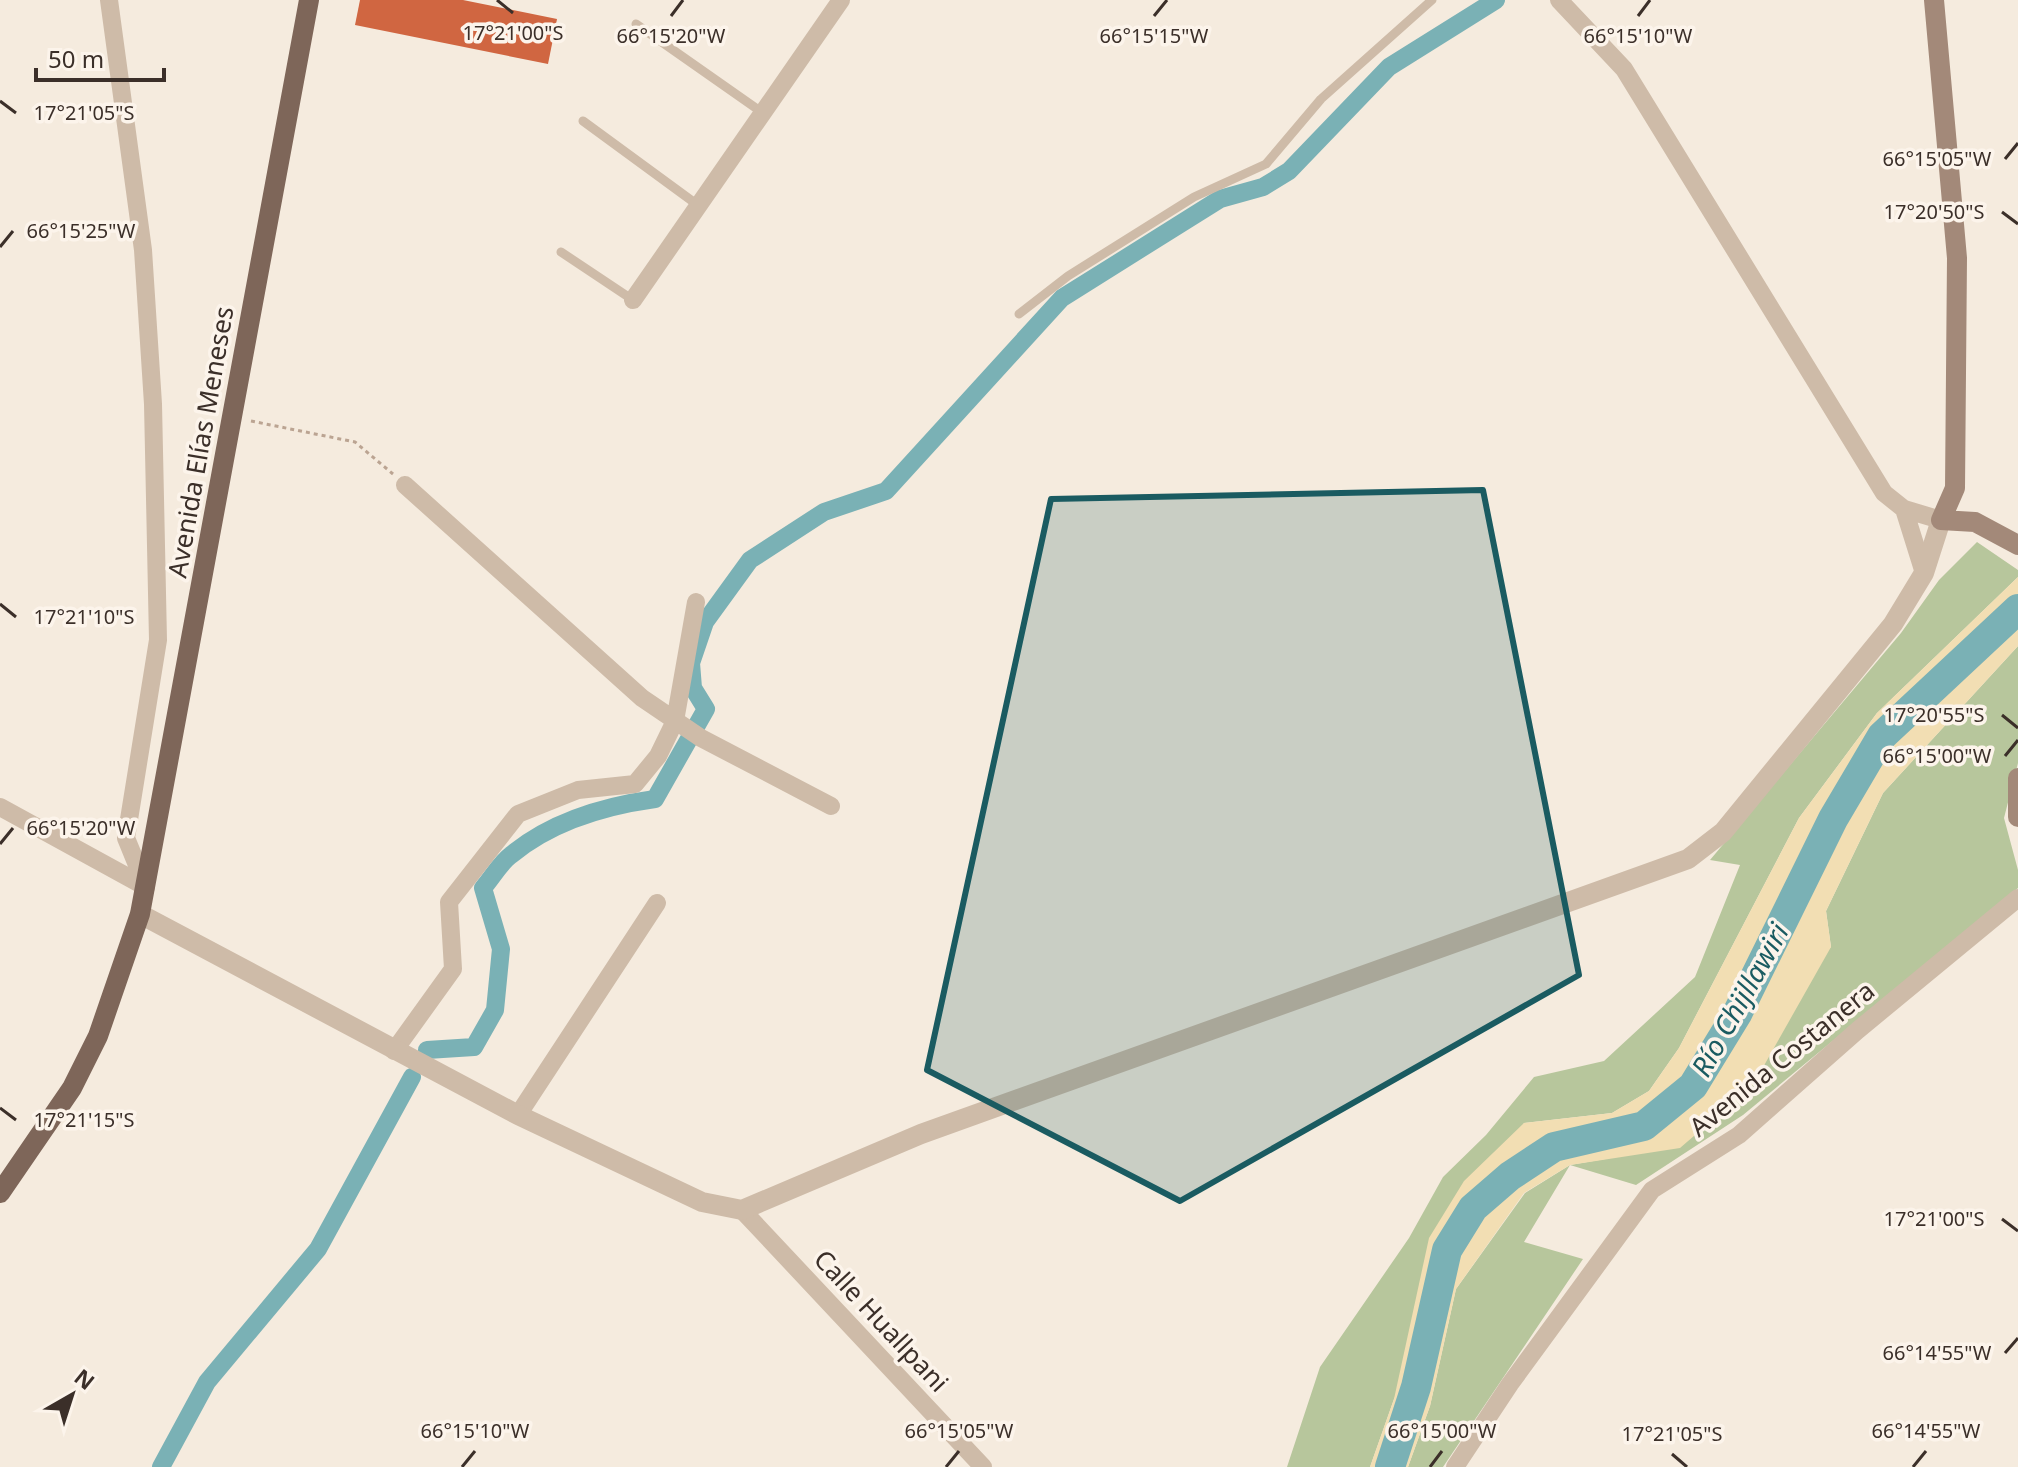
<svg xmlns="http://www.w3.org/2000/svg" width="2018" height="1467" font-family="'Noto Sans',sans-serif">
<rect width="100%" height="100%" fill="#f5ebde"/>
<path fill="#b7c69c" d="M1977,542L2018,570V577L1877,713L1799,818L1679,1048L1649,1091L1612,1113L1524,1123L1394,1399L1370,1467H1287L1320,1367L1409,1238L1443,1177L1486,1135L1534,1077L1604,1061L1695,977L1740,865L1710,860L1901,633L1939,580Z
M2018,646V763L2004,818L2018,870V888L1743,1115L1636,1185L1570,1165L1524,1242L1583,1259L1443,1467H1408L1430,1406L1456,1289L1525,1193L1570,1165L1605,1159L1831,947L1826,911L1883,793Z"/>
<path fill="#f2deb3" d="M2018,577V646L1883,793L1826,911L1831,947L1753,1085L1680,1148L1570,1165L1524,1193L1456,1289L1430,1406L1408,1467H1370L1394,1399L1429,1238L1464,1181L1524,1123L1612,1113L1649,1091L1679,1048L1799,818L1877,713Z"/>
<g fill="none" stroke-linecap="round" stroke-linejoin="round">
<path stroke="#7ab1b5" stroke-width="18" d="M427,1050L474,1047L495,1010L501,949L483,888C492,878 500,863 511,855C552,821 604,806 655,799L706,709L693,688L691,663L705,622L750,560L824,512L886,491L1062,298L1220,199L1263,187L1289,171L1389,67L1496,0
M161,1467L207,1382L318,1249L412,1077"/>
<path stroke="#7ab1b5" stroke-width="30" d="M1390,1467L1416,1387L1447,1250L1473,1208L1510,1176L1554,1147L1644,1126L1693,1086L1737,1014L1833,819L1882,736L2018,609"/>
</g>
<path fill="#d06641" d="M360,0H463L557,19L548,64L355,25Z"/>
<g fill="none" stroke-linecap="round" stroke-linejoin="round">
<path stroke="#bba492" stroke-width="3" stroke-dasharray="4 4" stroke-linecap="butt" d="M251,421L355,442L393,474"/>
<path stroke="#cebba8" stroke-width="9" d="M636,24L763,113
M583,121L699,206
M561,252L633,300
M1019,314L1068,276L1194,197L1266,164L1321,99L1432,0"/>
<path stroke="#cebba8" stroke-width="18" d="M109,0L143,250L153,404L158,640L126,838L146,887
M1559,0L1624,69L1884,493L1904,509L1941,520
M633,300L841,0
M405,485L642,698L701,738L831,806
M1904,509L1924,573
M0,807L146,887
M394,1051L453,969L449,902L518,814L578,790L635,784L658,756L675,721L696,602
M518,1115L657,903
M742,1210L983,1467
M1455,1467L1510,1384L1652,1190L1739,1135L1858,1030L2018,898"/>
<path stroke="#cebba8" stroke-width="20" d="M140,914L518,1115L702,1202L742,1210L921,1134L1688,859L1723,832L1893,624L1924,573L1941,520"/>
<path stroke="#a38979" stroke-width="20" d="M1934,0L1957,258L1955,488L1941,520L1975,522L2018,545
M2018,778V817"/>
<path stroke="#7e6659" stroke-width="20" d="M0,1193L72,1088L98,1036L140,914L309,0"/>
</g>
<path fill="#1a5b61" fill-opacity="0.2" stroke="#1a5b61" stroke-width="6" stroke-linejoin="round" d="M1483,490L1579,975L1180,1201L927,1070L1051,499Z"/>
<path fill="none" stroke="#3b2f29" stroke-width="3" d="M497,0L513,13M671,16L683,0M1154,16L1167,0M1638,16L1650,0M0,101L16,113M2005,159L2018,143M2002,212L2018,224M0,247L13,231M0,604L16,617M2002,715L2018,728M2005,756L2018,740M0,844L13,828M0,1108L16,1120M2002,1219L2018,1231M2005,1353L2018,1338M1672,1454L1687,1467M462,1467L475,1451M946,1467L959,1451M1430,1467L1442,1451M1913,1467L1926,1451"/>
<g text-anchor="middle" stroke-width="7" stroke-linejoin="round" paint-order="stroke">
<g font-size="26" fill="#3b2f29" stroke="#fcf4eb">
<text transform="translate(201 442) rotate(-80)" y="9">Avenida Elías Meneses</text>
<text transform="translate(1782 1059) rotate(-39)" y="9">Avenida Costanera</text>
<text transform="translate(881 1321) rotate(47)" y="9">Calle Huallpani</text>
</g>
<g font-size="28" font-style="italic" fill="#1a5b61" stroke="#fcf4eb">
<text transform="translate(1740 1000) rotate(-61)" y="10">Río Chijllawiri</text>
</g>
</g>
<g font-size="20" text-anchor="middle" fill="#3b2f29" stroke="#fcf4eb" stroke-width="7" stroke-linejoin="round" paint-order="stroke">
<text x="513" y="40">17°21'00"S</text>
<text x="671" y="43">66°15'20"W</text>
<text x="1154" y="43">66°15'15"W</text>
<text x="1638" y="43">66°15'10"W</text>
<text x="84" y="120">17°21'05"S</text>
<text x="1937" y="166">66°15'05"W</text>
<text x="1934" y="219">17°20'50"S</text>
<text x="81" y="238">66°15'25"W</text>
<text x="84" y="624">17°21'10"S</text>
<text x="1934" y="722">17°20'55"S</text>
<text x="1937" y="763">66°15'00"W</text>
<text x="81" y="835">66°15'20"W</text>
<text x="84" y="1127">17°21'15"S</text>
<text x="1934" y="1226">17°21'00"S</text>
<text x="1937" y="1360">66°14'55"W</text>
<text x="475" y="1438">66°15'10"W</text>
<text x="959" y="1438">66°15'05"W</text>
<text x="1442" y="1438">66°15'00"W</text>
<text x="1926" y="1438">66°14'55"W</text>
<text x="1672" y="1441">17°21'05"S</text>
</g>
<g transform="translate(72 1395) rotate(39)" stroke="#fcf4eb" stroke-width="6" paint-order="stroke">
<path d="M0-6L14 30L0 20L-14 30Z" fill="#3b2f29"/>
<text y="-12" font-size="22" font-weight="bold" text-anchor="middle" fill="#3b2f29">N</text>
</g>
<path d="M36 68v12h128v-12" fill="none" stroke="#3b2f29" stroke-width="4"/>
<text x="48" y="68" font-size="24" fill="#3b2f29" stroke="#fcf4eb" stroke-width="6" paint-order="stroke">50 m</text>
</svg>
